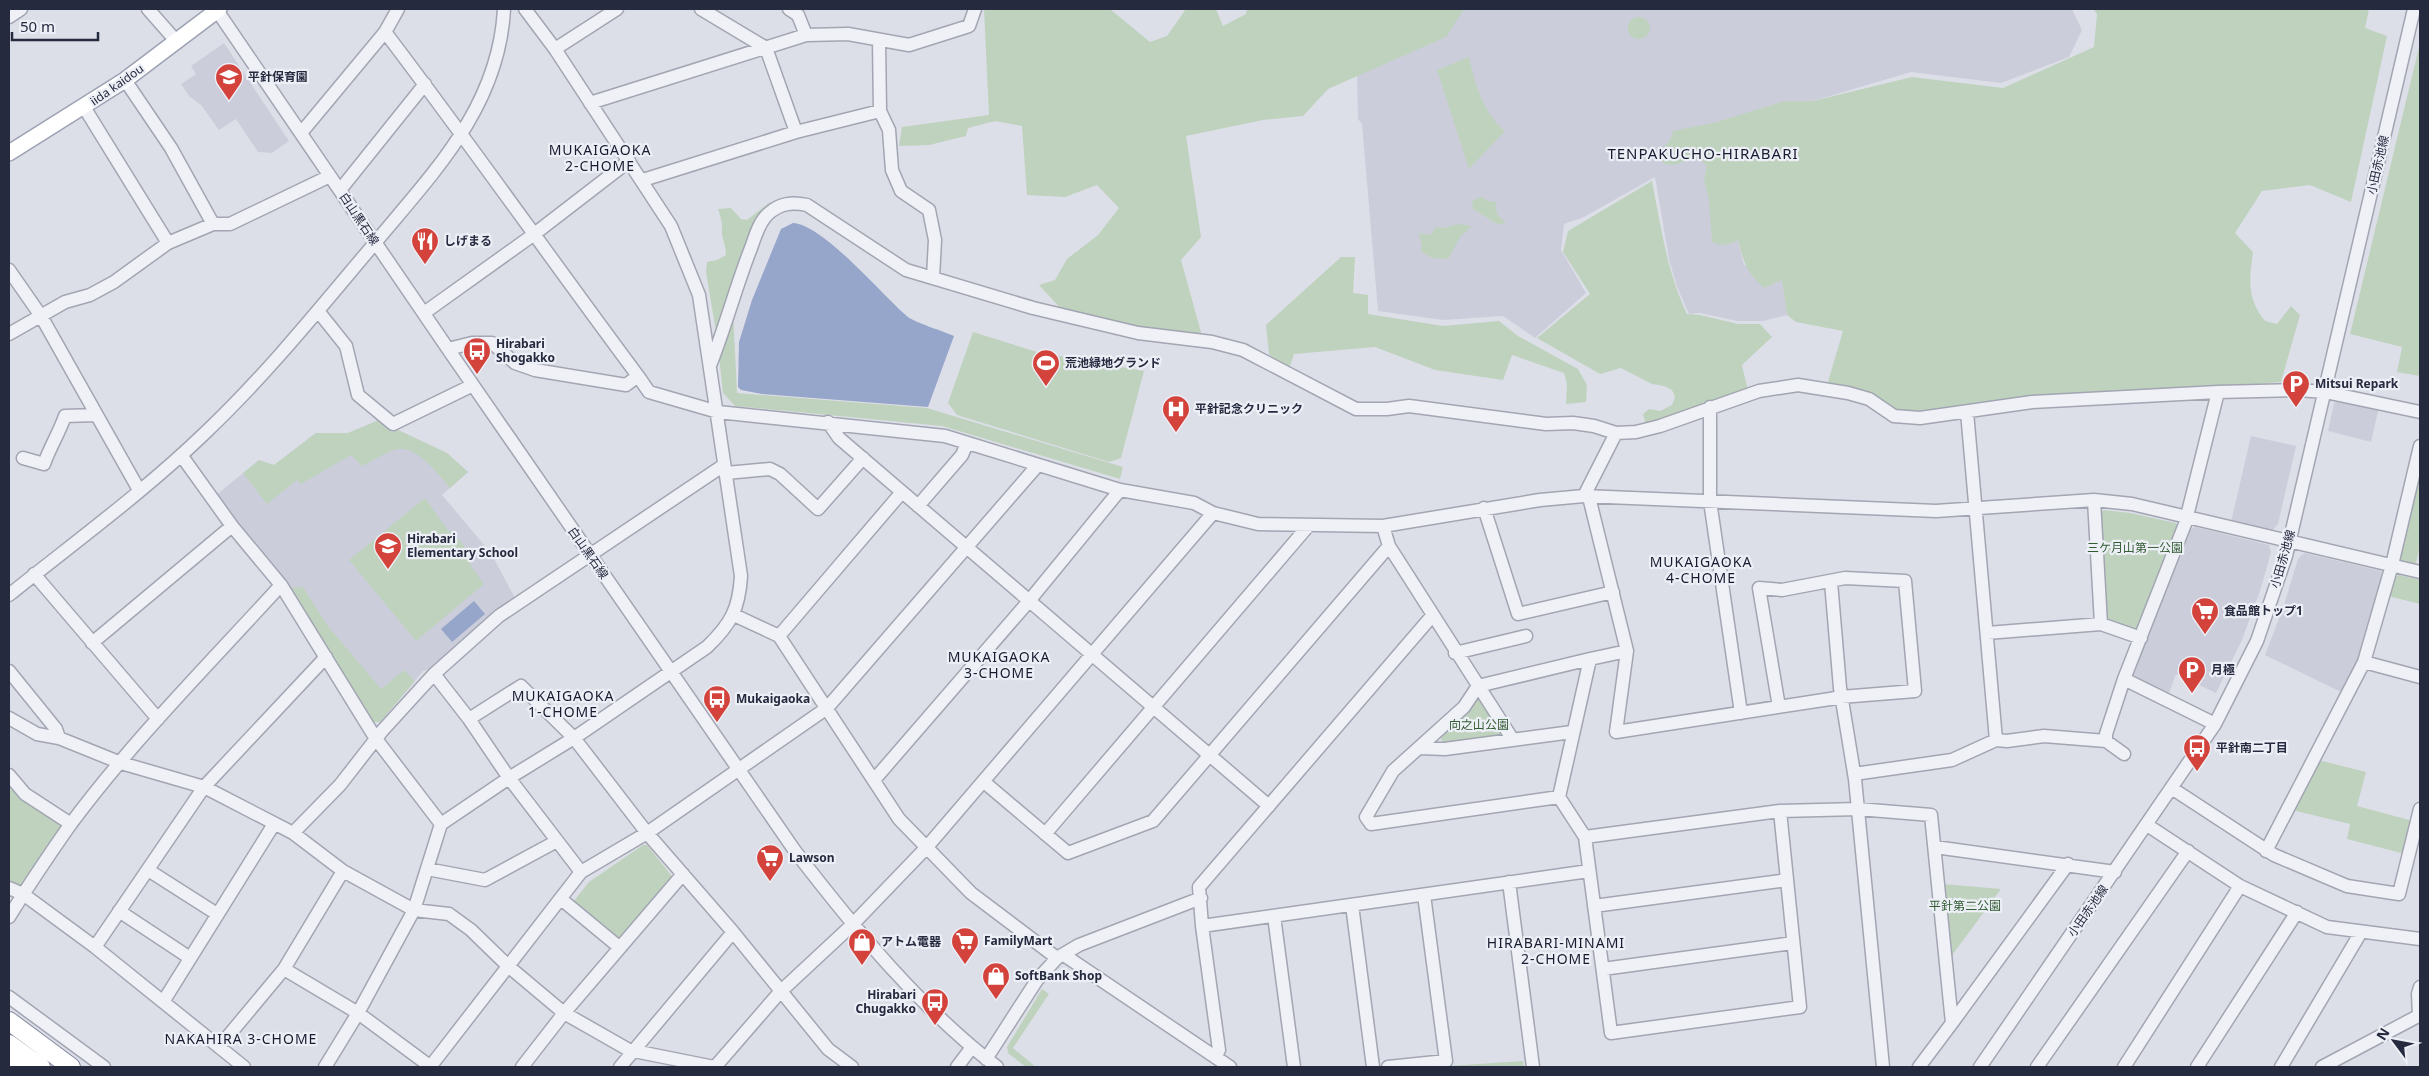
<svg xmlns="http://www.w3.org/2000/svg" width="2429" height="1076" font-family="'Noto Sans','Noto Sans JP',sans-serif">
<rect width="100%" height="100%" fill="#dddfe8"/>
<path fill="#cbceda" d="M1372,9H2072L2082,30L2069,57L2001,83L1911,72L1813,101L1738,240L1744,265L1783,280L1787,315L1763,321H1737L1700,313L1689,314L1677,287L1669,259L1655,177L1584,217L1564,224L1561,250L1586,293L1535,338L1503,316L1443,320L1378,311L1362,124L1358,119L1357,71Z
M224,43L289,141L272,153L258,152L236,119L219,130L201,105L190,97L181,84L196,74L191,66Z
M2340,400L2379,407L2371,442L2328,431L2334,403Z
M379,420L392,432L398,430L447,453L468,472L442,495L491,553L516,600L430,669L423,671L380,722H374L290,588L215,496L259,460L274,465L316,433H348Z
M2251,436L2296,446L2278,524L2272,531L2231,522Z
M2195,527L2269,545L2271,552L2261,588L2242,640L2216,693L2176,674L2168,696L2134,679L2132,674L2186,532Z
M2304,553L2381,571L2385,577L2358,661L2343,693L2265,655L2283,608L2298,559Z"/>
<path fill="#bfd2be" d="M984,9H1110L1150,42L1167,36L1186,9H1216L1223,26L1246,14L1247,9H1464L1446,37L1328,89L1303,116L1263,120L1186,136L1201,237L1181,260L1202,336L1134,327L1063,311L1039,285L1055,280L1067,259L1098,235L1119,208L1097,185L1065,197L1027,195L1022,126L995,121L968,128L966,136L929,145L899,146L902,127L989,115Z
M2093,9H2369L2365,28L2387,36L2351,202L2310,185L2262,191L2235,233L2253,252C2249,280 2247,299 2265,321L2277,324L2291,306L2300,315L2281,382L1922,413L1896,412L1827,385L1843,331L1796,322L1787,315L1782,280L1764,288C1746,272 1744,263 1738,240C1728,245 1722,247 1712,242L1709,201L1704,180L1707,166L1697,156L1675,165L1664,164L1659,156L1660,149C1668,145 1671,139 1673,131L1717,122L1785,101H1813L1912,77L2003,88L2094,47L2097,14Z
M1628 28a11 11 0 1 1 22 0a11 11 0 1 1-22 0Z
M2420,43V376L2397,372L2402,347L2350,334Z
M1469,57C1475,84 1483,113 1505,131L1469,169L1437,70Z
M1652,181C1661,227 1667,272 1687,314L1700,315L1738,324H1760L1772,337L1742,365L1748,391L1659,423L1645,422L1643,414L1649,409L1660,411L1672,405L1675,397L1672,390L1664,386L1652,384L1621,368L1600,374L1537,338L1590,294L1563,252L1568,231Z
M1481,197L1491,202L1495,201L1497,214L1506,223L1497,224L1473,209L1472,201Z
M770,202L773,205L732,290L737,393L927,408L1123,467L1120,479L942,426L735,406L723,393L717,337L706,272L707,262L717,260L726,255C726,245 721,236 722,230C722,222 721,218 718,209L731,208L741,219L747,220Z
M1458,224L1472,226L1460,237L1448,259L1432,258L1420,251L1422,248L1419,233L1431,235L1436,227L1444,228Z
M1341,257H1355L1353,293L1368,295V314L1443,326L1499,321L1518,336L1578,369L1587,385L1586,402L1566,404L1567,384L1564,373L1512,355L1503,380L1435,370L1375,347L1294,354L1288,372L1269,354L1266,325Z
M973,332L1037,352L1144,371L1121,458L1109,462L957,415L948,403Z
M379,420L392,432L398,430L447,453L468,472L450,488C438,474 415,442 394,450C383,454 372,461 362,466L351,455L301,484L297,480L267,504L243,473L259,460L274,465L316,433H348Z
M2418,474H2420V546L2415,567L2404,564L2399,557Z
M425,498L449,532L452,530L472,557L470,565L484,584L416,641L349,560Z
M2104,510L2130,513L2176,523L2178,527L2141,628L2134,630L2108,622L2106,618L2099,514Z
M2399,575L2420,580V604L2388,596L2393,578Z
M303,587L327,625L381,689L404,670L415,681L380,722H374L290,588Z
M1475,700H1485L1504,730L1499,739L1445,746L1440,737L1466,714Z
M2318,760L2366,772L2357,806L2413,821L2405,854L2347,839L2350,824L2292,810Z
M12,787L64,826L21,888L9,882V791Z
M643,845H647L671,875V879L621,940H615L573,902L589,882Z
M1943,884L2001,889L1950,958Z
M1042,989L1049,994L1013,1048L1036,1067H1026L1008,1053L1007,1047Z
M1523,1061L1524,1067H1434Z"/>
<path fill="#96a5ca" d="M793,223C824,225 883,296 908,317C916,323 943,331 954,336L928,407L762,394L741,390L738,387L739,342L752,300L781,229Z
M474,601L485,614L452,642L441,629Z"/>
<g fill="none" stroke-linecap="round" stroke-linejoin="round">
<g stroke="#a2a5b2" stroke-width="15">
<path id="minor" d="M148,9L177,42
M216,9L448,349L795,851C855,929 919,1007 997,1067
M701,9L766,48L796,132
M789,9L798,15L806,35
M9,17L21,9
M385,32C471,145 553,262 638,376
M879,40L880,111L889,130L892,170L901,191L929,210L935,240L933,278
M555,49L617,9
M125,80L171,148L213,224
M590,103L806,35L848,34L909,45L969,26L975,9
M84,107L168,243L213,224H230L330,176
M301,133L385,32L398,9
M643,180L796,132L880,111
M340,190L425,84
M9,270L41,316L139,490
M318,311L346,346L358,395L393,424L473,385
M424,313L533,235L629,161
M9,334L65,302L90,295L114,282L168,243
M448,349L472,343H492L515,363L535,370L626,385L638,376L649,392L718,412L945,436L1120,490L1194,503L1213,513L1258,524L1383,526L1540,500L1584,496L1936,511L2094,500L2132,504L2420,572
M711,363C726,325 736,286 751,248C755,237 759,222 768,214C780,203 792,202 807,205L906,270L1033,308L1138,333L1212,342L1243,350L1356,409H1387L1409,406L1546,424L1573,423L1594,426L1616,433
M1710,407V501L1741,713
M1967,412L1996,740
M828,422L839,438L1269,806
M181,455L232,526L281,585L376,739L441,824
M23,458L44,464C50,447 59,433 65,416L96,415
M726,473L770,469L780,474L818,509L863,458
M1584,496L1616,433L1636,432L1660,426L1759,391L1798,385L1848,393L1869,399L1894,416L1920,418L2032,402L2218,392L2298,390L2325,392L2420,412
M2094,500L2101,624
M918,506L962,455L967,443
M1484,508L1518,614L1613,592
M1383,526L1389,546L1513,740
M34,574L158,719
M1831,582L1840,688L1855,779L1883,1067
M9,595C75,542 145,491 206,432C267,374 320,308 374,244C433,173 499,107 504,9
M734,615L779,636L899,819L971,893L1057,958
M1987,633L2101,624L2141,638
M779,636L902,492
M92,643L232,526
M1627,651L1616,732L1830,699L1841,697L1915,691L1905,581L1845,578L1782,590L1759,588L1779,707
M1455,653L1526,636
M2364,662L2420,677
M9,671L56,729L59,738L121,763L204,787L293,833L343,871L414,910L449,914L471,930L508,966L564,1013L629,1050L714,1067
M434,674L469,719L509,778L581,872
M2124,679L2215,724
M9,718L37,734L59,738
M469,719L521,686L574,738L647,833L733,932L828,1049L852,1067
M2106,741L2124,754
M1420,748L1445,749L1572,732
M1854,774L1952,760L1996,740L2007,741L2044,736L2106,741V734L2124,679L2185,524L2218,392
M9,775L25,794L71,824
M874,780L1029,601L1120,490
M984,782L1068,853L1153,821L1389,546
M2173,789L2274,855L2347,886L2399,894L2420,809
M1559,797L1371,824L1366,817L1393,771L1464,707L1478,686L1590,659
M1780,811L1800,1007L1611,1033L1585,837L1780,811L1858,809L1931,815L1952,1023L1919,1067
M2147,825L2240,886L2327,927L2420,939
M293,833L340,785L382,731L434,674L499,616L724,465
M1045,834L1309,525
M1585,837L1559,797L1590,659L1627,651L1589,497
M1935,847L2115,872
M2266,851L2364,662L2392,565L2420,446
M427,869L485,880L557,841
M148,870L217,914
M1509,882L1533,1067
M9,888L23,894L95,947L244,1067
M561,899L619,947
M1352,905L1373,1067
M1594,906L1787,880
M119,911L190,958
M1274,916L1294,1067
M9,917C28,886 49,855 70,825C133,740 210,663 281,585
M1202,926L1589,871
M95,947L204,787L326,657
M1064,955L1230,1067
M284,969L358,1013L431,1067
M1603,969L1793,943
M9,997L104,1067
M163,1002L274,824
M2419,1016L2418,994L2420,987
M1952,1023L2068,864
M219,1047L284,969L343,871
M1215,1057L1219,1050L1202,926L1199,887L1432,616
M986,1059L1037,980L1057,958L1079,945L1201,898
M325,1067L358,1013L414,910L441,824L509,778L574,738L707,647C731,624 739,609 741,576L699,295L671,226L555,49L525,9
M430,1067L581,872L647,833L827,708L1037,466
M522,1067L564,1013L683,874
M620,1067L733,932
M715,1067L780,992L852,925L926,848L1213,513
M957,1067L972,1047
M1388,1067L1446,1061L1424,895
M1980,1067L2215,724L2257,641L2286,556L2414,9
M2037,1067L2188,851
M2124,1067L2240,886
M2197,1067L2297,912
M2281,1067L2361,932
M2322,1067L2420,1015"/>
</g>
<g stroke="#9ca1b4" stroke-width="18">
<path id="major" d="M9,153L125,80L219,9"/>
</g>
<g stroke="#84899f" stroke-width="20">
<path id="highway" d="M9,1021L71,1067
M9,1044L41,1067
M9,1063L15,1067"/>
</g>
<use href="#minor" stroke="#f0f1f6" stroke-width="12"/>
<use href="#major" stroke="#fff" stroke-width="15"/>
<use href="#highway" stroke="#fff" stroke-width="18"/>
</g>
<defs>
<g id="school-pin" transform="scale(1.4375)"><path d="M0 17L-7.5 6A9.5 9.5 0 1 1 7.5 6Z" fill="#d4433b" stroke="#edeff6"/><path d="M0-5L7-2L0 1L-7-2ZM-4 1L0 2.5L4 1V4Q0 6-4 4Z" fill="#fff"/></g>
<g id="restaurant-pin" transform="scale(1.4375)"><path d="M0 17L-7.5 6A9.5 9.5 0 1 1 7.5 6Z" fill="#d4433b" stroke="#edeff6"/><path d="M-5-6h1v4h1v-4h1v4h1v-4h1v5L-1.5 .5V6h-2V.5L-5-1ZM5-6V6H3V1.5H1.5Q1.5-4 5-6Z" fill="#fff"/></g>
<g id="bus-pin" transform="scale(1.4375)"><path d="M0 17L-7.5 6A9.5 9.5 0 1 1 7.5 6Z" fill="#d4433b" stroke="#edeff6"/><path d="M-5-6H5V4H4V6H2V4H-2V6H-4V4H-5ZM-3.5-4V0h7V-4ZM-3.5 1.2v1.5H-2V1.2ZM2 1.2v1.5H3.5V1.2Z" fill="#fff"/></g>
<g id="stadium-pin" transform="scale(1.4375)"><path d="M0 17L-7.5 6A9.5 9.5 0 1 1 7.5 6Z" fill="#d4433b" stroke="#edeff6"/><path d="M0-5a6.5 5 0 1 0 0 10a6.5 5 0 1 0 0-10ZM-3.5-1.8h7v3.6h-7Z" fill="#fff"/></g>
<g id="parking-pin" transform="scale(1.4375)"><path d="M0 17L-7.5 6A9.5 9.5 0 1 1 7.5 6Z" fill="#d4433b" stroke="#edeff6"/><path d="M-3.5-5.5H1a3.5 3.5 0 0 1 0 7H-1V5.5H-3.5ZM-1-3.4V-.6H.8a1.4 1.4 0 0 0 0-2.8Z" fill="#fff"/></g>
<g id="hospital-pin" transform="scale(1.4375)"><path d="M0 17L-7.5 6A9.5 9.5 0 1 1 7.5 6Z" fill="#d4433b" stroke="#edeff6"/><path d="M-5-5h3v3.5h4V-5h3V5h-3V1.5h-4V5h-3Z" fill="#fff"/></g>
<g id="supermarket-pin" transform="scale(1.4375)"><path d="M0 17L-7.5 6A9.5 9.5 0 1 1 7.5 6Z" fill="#d4433b" stroke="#edeff6"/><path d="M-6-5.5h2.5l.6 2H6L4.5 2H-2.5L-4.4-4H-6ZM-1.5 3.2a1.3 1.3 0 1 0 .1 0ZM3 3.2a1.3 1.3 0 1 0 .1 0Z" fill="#fff"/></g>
<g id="shop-pin" transform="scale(1.4375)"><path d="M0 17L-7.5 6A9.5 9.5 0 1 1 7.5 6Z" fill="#d4433b" stroke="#edeff6"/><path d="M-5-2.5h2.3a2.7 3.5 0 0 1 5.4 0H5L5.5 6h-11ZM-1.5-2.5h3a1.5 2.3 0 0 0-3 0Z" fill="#fff"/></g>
</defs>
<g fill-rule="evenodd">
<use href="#school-pin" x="229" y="77"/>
<use href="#restaurant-pin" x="425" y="241"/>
<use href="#bus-pin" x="477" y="351"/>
<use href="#stadium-pin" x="1046" y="363"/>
<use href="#parking-pin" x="2296" y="384"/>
<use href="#hospital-pin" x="1176" y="409"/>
<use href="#school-pin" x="388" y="546"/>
<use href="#supermarket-pin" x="2205" y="611"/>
<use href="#parking-pin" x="2192" y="670"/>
<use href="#bus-pin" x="717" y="699"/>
<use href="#bus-pin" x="2197" y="748"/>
<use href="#supermarket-pin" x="770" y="858"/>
<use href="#supermarket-pin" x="965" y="941"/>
<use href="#shop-pin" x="862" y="942"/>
<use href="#shop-pin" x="996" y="976"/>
<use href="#bus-pin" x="935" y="1002"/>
</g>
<g text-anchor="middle" stroke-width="4.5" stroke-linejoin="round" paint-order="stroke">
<g font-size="12" font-weight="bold" fill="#262a3f" stroke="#edeff6" text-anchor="start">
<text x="248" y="81">平針保育園</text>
<text x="444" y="245">しげまる</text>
<text x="496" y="348">Hirabari<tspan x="496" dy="14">Shogakko</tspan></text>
<text x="1065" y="367">荒池緑地グランド</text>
<text x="2315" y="388">Mitsui Repark</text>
<text x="1195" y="413">平針記念クリニック</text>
<text x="407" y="543">Hirabari<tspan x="407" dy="14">Elementary School</tspan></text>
<text x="2224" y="615">食品館トップ1</text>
<text x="2211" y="674">月極</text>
<text x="736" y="703">Mukaigaoka</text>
<text x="2216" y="752">平針南二丁目</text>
<text x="789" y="862">Lawson</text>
<text x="984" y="945">FamilyMart</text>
<text x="881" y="946">アトム電器</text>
<text x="1015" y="980">SoftBank Shop</text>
<text x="916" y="999" text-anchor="end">Hirabari<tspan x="916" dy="14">Chugakko</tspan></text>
</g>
<g font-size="12" fill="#262a3f" stroke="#edeff6">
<text transform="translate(117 85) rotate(-35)" y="4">iida kaidou</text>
<text transform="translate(2378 165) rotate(-77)" y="4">小田赤池線</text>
<text transform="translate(359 219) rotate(56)" y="4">白山黒石線</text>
<text transform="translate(588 553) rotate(55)" y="4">白山黒石線</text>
<text transform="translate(2283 559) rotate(-74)" y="4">小田赤池線</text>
<text transform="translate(2088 911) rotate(-55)" y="4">小田赤池線</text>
</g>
<g font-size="12" fill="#335c33" stroke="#edeff6">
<text x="2135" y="552">三ケ月山第一公園</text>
<text x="1479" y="729">向之山公園</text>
<text x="1965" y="910">平針第二公園</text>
</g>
<g font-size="14" letter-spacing="1" fill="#181c30" stroke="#edeff6">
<text x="600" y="155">MUKAIGAOKA<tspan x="600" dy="16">2-CHOME</tspan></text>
<text x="1701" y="567">MUKAIGAOKA<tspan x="1701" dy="16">4-CHOME</tspan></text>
<text x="999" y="662">MUKAIGAOKA<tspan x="999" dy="16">3-CHOME</tspan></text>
<text x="563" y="701">MUKAIGAOKA<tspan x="563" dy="16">1-CHOME</tspan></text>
<text x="1556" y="948">HIRABARI-MINAMI<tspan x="1556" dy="16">2-CHOME</tspan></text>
<text x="241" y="1044">NAKAHIRA 3-CHOME</text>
</g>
<g font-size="15" letter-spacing="1" fill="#181c30" stroke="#edeff6">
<text x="1703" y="159">TENPAKUCHO-HIRABARI</text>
</g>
</g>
<rect width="2429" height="1076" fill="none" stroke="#262a3f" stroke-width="20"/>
<g transform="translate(2394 1041) rotate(302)" stroke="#edeff6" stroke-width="4" paint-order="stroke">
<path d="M0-4L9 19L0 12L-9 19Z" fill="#262a3f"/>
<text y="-8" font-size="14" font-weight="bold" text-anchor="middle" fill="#262a3f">N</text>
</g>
<path d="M12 32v8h86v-8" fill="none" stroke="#262a3f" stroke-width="2.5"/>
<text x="20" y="32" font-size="15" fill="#262a3f" stroke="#edeff6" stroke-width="4" paint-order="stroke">50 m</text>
</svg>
